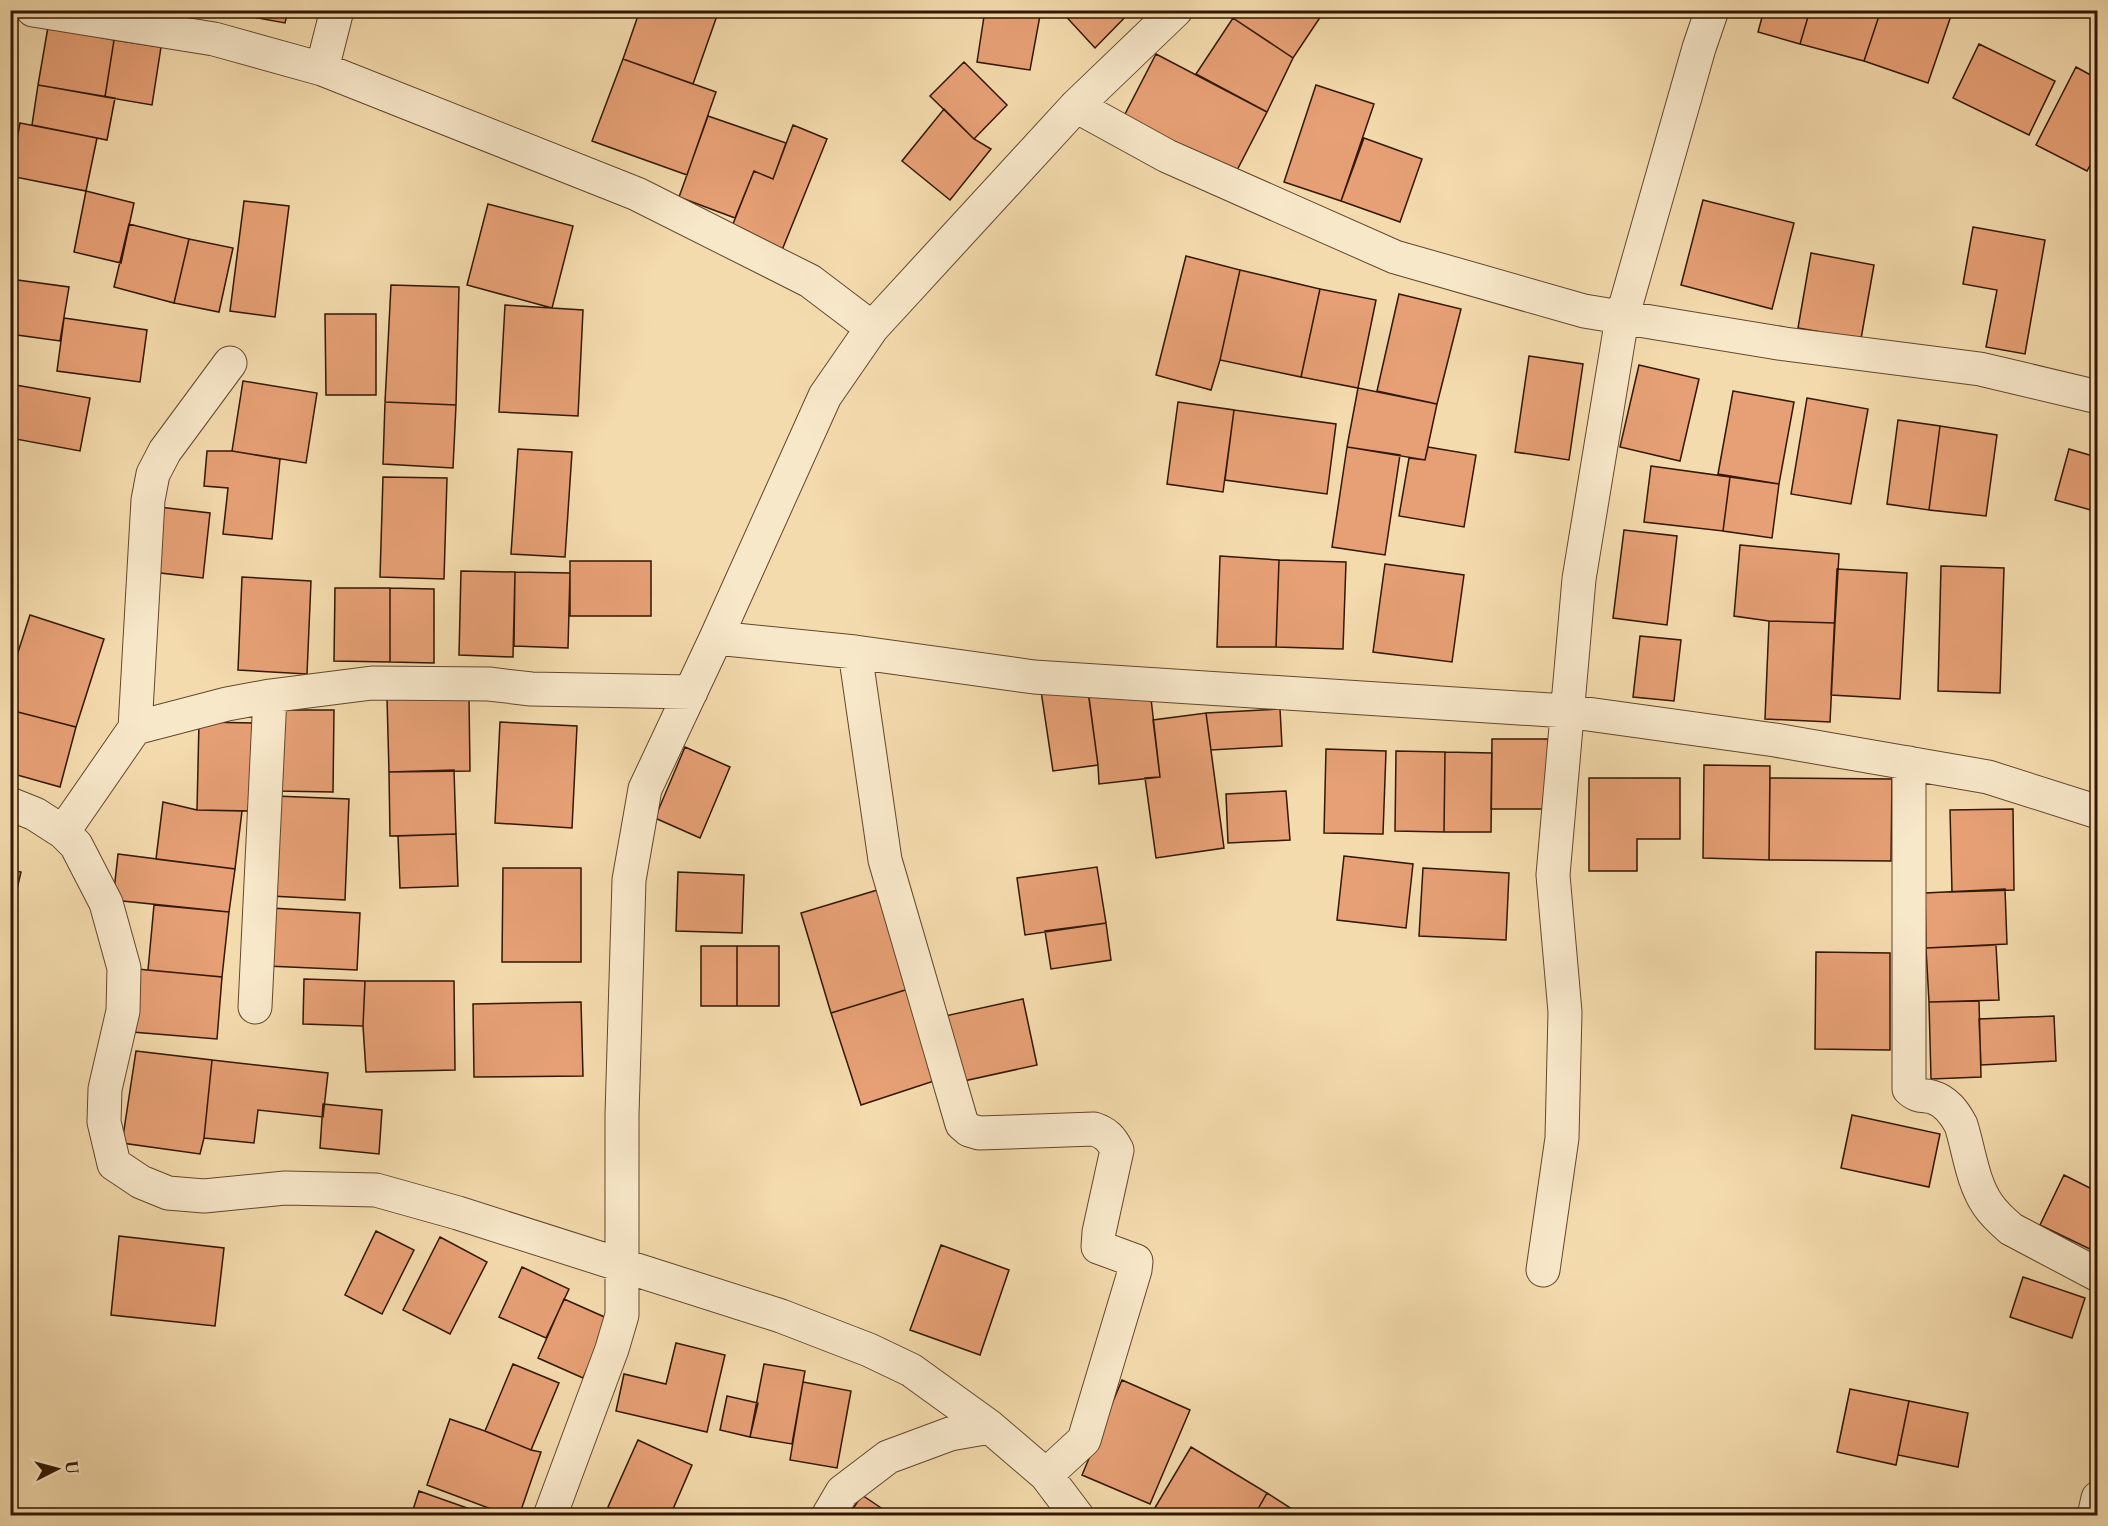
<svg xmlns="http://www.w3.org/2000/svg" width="2108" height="1526" font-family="'Libre Caslon Text',serif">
<rect width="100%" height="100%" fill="#f4dbad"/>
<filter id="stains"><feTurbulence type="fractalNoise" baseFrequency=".00333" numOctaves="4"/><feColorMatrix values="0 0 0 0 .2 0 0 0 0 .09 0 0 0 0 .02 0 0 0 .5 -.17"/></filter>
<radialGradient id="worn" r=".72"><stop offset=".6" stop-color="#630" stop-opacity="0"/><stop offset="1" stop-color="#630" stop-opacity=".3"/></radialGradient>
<path fill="#e7a075" stroke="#321600" stroke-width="1.5" d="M233,10H288L285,23L232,13Z
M640,10H719L693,84L623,59Z
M985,10H1041L1030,70L977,62Z
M1060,10H1132L1095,48Z
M1238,10H1325L1293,58L1233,18Z
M1764,10H1810L1800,44L1758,32Z
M1810,10H1881L1864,61L1800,44Z
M1881,10H1953L1928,83L1864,61Z
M1233,18L1293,58L1267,112L1196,74Z
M48,27L114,40L105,97L38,85Z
M114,40L161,47L152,105L105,97Z
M1979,44L2055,81L2029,135L1953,98Z
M1156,54L1267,112L1234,176L1123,118Z
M623,59L716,92L687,175L592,141Z
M964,62L1007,105L974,139L930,96Z
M2076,67L2098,79V151L2087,171L2036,145Z
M38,85L115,98L107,140L32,125Z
M1316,85L1374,104L1341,201L1284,182Z
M944,109L974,139L991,149L950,200L902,161Z
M708,116L786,143L773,179L754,171L735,218L679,197Z
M20,123L97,138L86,191L10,176Z
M793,125L827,139L780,255L729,234L754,171L773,179Z
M1364,138L1422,159L1400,222L1341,201Z
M86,191L134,203L121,263L74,252Z
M1703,200L1794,223L1772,309L1681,285Z
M244,201L289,206L275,317L230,311Z
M488,204L573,226L552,308L467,285Z
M129,224L189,239L174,303L114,287Z
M1973,227L2045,240L2025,354L1986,347L1997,290L1963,284Z
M189,239L233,248L219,312L174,303Z
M1811,253L1874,265L1861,339L1798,328Z
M1186,256L1240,270L1220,360L1211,390L1156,375Z
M1240,270L1320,289L1301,377L1220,360Z
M10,279L69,287L60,341L10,334Z
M391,285L459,287L456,405L385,402Z
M1320,289L1376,300L1358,388L1301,377Z
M1399,294L1461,309L1437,404L1377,391Z
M505,305L583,310L578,416L499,412Z
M325,314H376V395H326Z
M64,318L147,330L140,382L57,371Z
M1529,356L1583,364L1569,460L1515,452Z
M1639,365L1699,379L1680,461L1620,447Z
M243,381L317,393L306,463L232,451Z
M10,384L90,398L80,451L10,438Z
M1358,388L1437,404L1425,460L1347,447Z
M1733,391L1794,402L1779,484L1718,474Z
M1807,398L1868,409L1851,504L1791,494Z
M385,402L456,405L453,468L383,464Z
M1178,402L1234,410L1223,492L1167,484Z
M1234,410L1336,424L1327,494L1225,480Z
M1898,420L1940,426L1929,510L1887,504Z
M1940,426L1997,435L1986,516L1929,510Z
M2098,438V512L2055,500L2069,449L2093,456Z
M1347,447L1400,455L1385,555L1332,547Z
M1428,447L1476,455L1464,527L1399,516L1409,458L1425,460Z
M518,449L572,452L565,557L511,554Z
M207,451H232L280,459L272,539L223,534L228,488L204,486Z
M1651,466L1730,477L1723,531L1644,522Z
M383,477L447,478L444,579L380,577Z
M1730,477L1779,484L1772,538L1723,531Z
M159,507L210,513L203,578L152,572Z
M1624,530L1677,536L1667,625L1613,618Z
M1740,545L1839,554L1835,623L1769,621L1734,616Z
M1220,556L1279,560L1276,647H1217Z
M1279,560L1346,562L1343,649L1276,647Z
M570,561H651V616H570Z
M1385,564L1464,575L1452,662L1373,652Z
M1941,566L2004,568L2000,693L1938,691Z
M1837,569L1907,573L1900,699L1831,695Z
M461,571L515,572L513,657L459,655Z
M515,572L570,573L568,648L514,646Z
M242,577L311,581L307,674L238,670Z
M335,588H390V662L334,661Z
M390,588L434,589V663L390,662Z
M30,615L104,639L76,727L10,710V677Z
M1769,621L1835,623L1830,722L1765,719Z
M1640,636L1681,640L1674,701L1633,697Z
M1087,684L1098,765L1053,771L1041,691Z
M1150,690L1160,777L1099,784L1098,765L1089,697Z
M469,697L470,771L389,772L387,698Z
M1280,709L1282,746L1211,750L1206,713Z
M10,710L76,727L60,787L10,773Z
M277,710H334L333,792L276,791Z
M1206,713L1224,848L1156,858L1145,778L1160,777L1153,720Z
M199,722L255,723L253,811L197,810Z
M500,722L577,726L572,828L495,823Z
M1492,739H1548V809H1491Z
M685,747L730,767L700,838L655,818Z
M1326,749L1386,751L1383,834L1324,833Z
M1396,751L1445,752L1444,832L1395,831Z
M1445,752L1492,753L1491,832H1444Z
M1704,765L1770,766L1769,860L1703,858Z
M454,770L456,834L390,836L389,772Z
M1589,778H1680V839H1637V871H1589Z
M1770,778L1892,779L1891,861L1769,860Z
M1286,791L1290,840L1228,843L1226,794Z
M275,796L349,799L345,900L271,896Z
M163,802L197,810L242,811L235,869L156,859Z
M2013,809L2014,890L1952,892L1950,810Z
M456,834L458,886L400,888L398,836Z
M118,854L235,869L229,912L113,900Z
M1344,856L1413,864L1406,928L1337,920Z
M1097,867L1106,923L1025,935L1017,878Z
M503,868H581V962H502Z
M1423,868L1509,873L1506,940L1419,936Z
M10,870L21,872L10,918Z
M678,872L744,875L742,933L676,931Z
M884,888L915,987L831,1013L801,913Z
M2005,889L2007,944L1926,948L1925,893Z
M154,905L229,912L222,977L148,970Z
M270,908L360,913L357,970L267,966Z
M1106,923L1111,960L1051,969L1045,931Z
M1996,945L1999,1000L1929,1002L1926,948Z
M701,946H737V1006H701Z
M737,946H779V1006H737Z
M1816,952L1890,953V1050L1815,1049Z
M137,969L222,977L217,1039L132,1032Z
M304,979L365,981L363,1026L303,1024Z
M365,981H454L455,1070L366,1072L363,1026Z
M915,987L940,1079L861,1105L831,1013Z
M1023,999L1037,1065L959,1082L945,1016Z
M1979,1001L1981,1077L1931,1079L1929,1002Z
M581,1002L583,1076L474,1077L473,1004Z
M2054,1016L2056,1061L1981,1065L1979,1019Z
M136,1051L212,1060L204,1138L200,1154L122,1143Z
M212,1060L328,1073L323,1117L258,1110L254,1143L204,1138Z
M323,1104L382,1110L379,1154L320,1148Z
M1852,1115L1940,1134L1929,1187L1841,1168Z
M2064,1175L2098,1192V1253L2040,1225Z
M376,1231L414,1250L382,1314L345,1295Z
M119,1236L224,1248L215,1326L111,1315Z
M440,1237L487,1262L450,1334L403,1310Z
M941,1245L1009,1270L980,1355L910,1330Z
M522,1267L569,1289L546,1338L499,1317Z
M2023,1277L2085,1298L2072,1338L2010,1317Z
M564,1299L609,1319L583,1378L538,1358Z
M676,1343L725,1355L707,1432L616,1411L624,1374L666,1384Z
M513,1364L559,1383L531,1450L485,1431Z
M764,1364L805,1371L792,1444L750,1437Z
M1122,1380L1190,1410L1150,1504L1082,1475Z
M803,1382L851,1391L837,1468L790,1460Z
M1850,1389L1909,1401L1896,1465L1837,1452Z
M727,1396L758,1403L750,1437L720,1430Z
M1909,1401L1968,1413L1958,1467L1898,1455Z
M450,1419L485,1431L531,1450L541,1452L519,1516H510L427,1485Z
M638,1440L692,1465L670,1516H626L608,1507Z
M1191,1447L1267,1493L1254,1516H1150Z
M419,1491L487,1515V1516H411Z
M1267,1493L1303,1516H1254Z
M862,1495L893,1516H848Z"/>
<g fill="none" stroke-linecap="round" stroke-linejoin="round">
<g stroke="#62472b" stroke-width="35">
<path id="minor" d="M33,10L214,39L322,69L637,194L810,281L872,328
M322,69L337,10
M1076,106L1167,156L1395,257L1584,311L1785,344L1980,369L2098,397
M716,638L855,652L1034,677L1566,711L1775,740L1988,777L2098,812
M855,652L885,860L962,1124L969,1130L979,1133L1094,1129C1106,1133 1111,1138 1117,1150L1099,1232L1098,1247L1136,1261L1135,1270L1084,1440L1046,1475
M135,728L148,500L153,474L165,451L230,363
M1909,763V1089C1917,1097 1923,1095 1932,1097C1946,1101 1954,1112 1961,1125C1969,1150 1972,1182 1988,1205C1994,1214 2003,1222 2011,1229L2098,1275
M10,804L35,814L63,832L76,845L106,903L124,968L123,1011L105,1089L104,1122L114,1164L141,1182L168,1193L204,1196L285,1188L376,1190L458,1213L781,1316L869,1350L911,1370L990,1427L1046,1475L1077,1516
M63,832L135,728L227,704L270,696L372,683L489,684L531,689L691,692
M255,1007L270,696
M1543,1270L1562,1138L1565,1012L1553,875L1579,579L1622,318L1699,48L1712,10
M550,1516L612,1349L622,1315V1115L629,880L645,789L716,638L825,396L872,328L1076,106L1176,10
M828,1516L842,1492L888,1457L950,1434L990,1427
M2094,1516L2098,1498"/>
</g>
<use href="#minor" stroke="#f8e8ca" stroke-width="33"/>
</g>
<rect width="2108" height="1526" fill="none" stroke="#f4dbad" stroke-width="36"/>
<rect x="12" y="12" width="2084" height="1502" fill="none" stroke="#321600" stroke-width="3"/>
<rect x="18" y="18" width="2072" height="1490" fill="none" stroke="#321600" stroke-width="1.5"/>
<g transform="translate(57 1469) rotate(84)" stroke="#f8e8ca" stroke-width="4.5" paint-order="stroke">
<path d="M0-4.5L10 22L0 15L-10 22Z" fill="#321600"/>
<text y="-9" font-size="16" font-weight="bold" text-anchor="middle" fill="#321600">U</text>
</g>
<rect width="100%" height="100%" filter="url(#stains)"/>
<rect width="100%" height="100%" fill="url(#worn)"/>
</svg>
